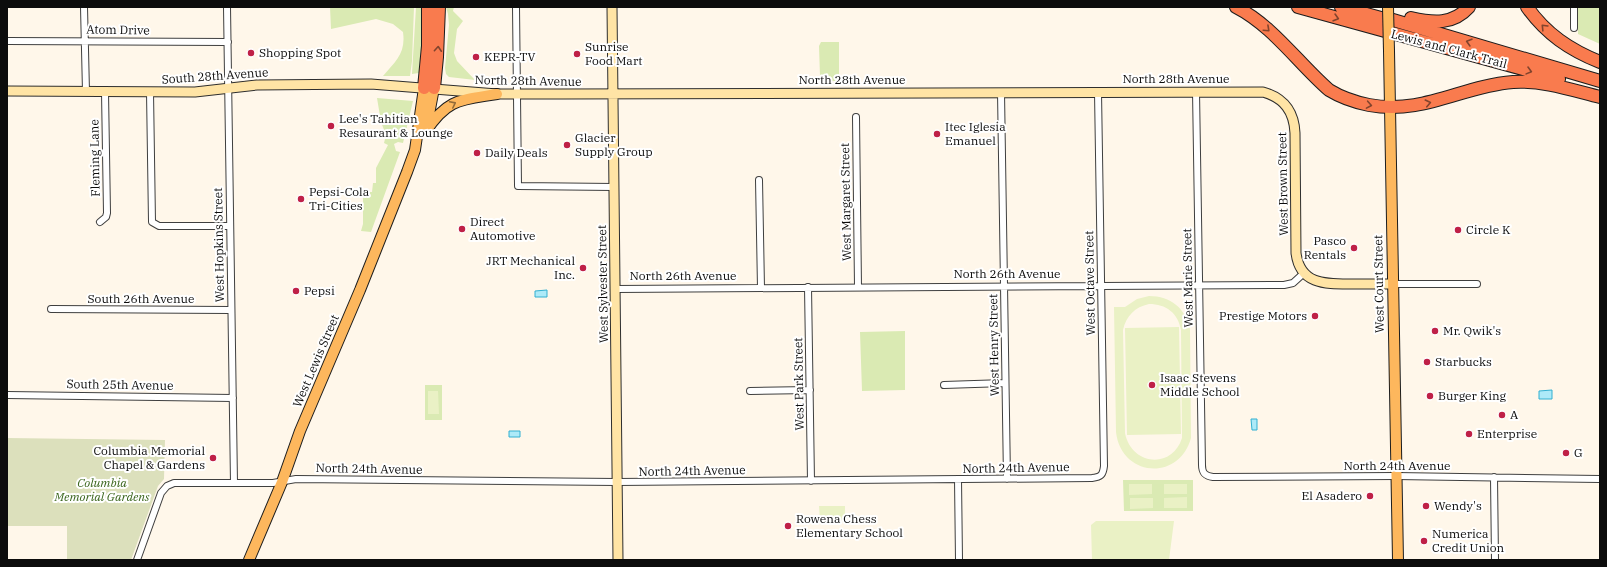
<svg xmlns="http://www.w3.org/2000/svg" width="1607" height="567" font-family="'IBM Plex Serif',serif">
<rect width="100%" height="100%" fill="#fff7ea"/>
<path fill="#daeab3" d="M330,7H414L412,61L410,76H383C396,61 406,53 403,32L393,24L376,19L331,29Z
M416,7H423V25L419,73L412,74Z
M446,7H454L453,11L463,21L457,29L454,53L457,61L474,79L480,74L485,79L484,81L449,77L446,74L445,68L449,25L448,14Z
M1578,8H1600V44L1578,34Z
M821,42H839V81H824L820,76L819,46Z
M377,98L413,101L403,143L398,142L394,144L396,151L400,152L371,232L361,231L363,224V192H372L373,183H376V168L388,145L384,143L386,135L381,122Z
M905,331V390L862,391L860,332Z
M425,385H442V420H425Z
M1123,480H1193V511H1124Z"/>
<path fill="#dce0bc" d="M7,438L165,440L164,479L158,486L131,560H67V526H7Z"/>
<path fill="#eaf1c5" fill-rule="evenodd" d="M1149,296C1171,296 1185,308 1190,329L1191,438C1179,482 1121,477 1116,432L1114,307H1125L1137,299ZM1149,304C1166,304 1178,313 1181,330L1182,438C1172,470 1131,465 1125,433L1123,330C1126,316 1135,307 1149,304Z
M1179,327L1181,434L1127,435L1125,328Z
M428,391H438L439,414H428Z
M1129,484H1152V494L1129,495Z
M1164,484H1187V494H1164Z
M1187,497V508H1164V498Z
M1130,498H1153V508L1130,509Z
M819,506H845V520L820,521Z
M1096,521H1174L1169,560H1092L1091,525Z"/>
<path fill="#adeaf8" stroke="#32b0d1" d="M547,290V297H535V291Z
M1552,390V399H1539V391Z
M1251,419H1257V430H1252Z
M509,431H520V437H509Z"/>
<g fill="none" stroke-linecap="round" stroke-linejoin="round">
<g stroke="#3f3f3f" stroke-width="8">
<path id="street" d="M84,7L86,92
M227,7L234,483
M516,7L518,186L614,187
M1574,7V28
M7,41L228,42
M1196,91L1202,465C1202,473 1205,476 1213,477L1396,476L1600,479
M150,92L152,222L159,226H230
M1001,92L1007,479
M856,117L858,287
M759,180L761,288
M100,222L106,217L107,213L105,92
M1392,284H1477
M808,287L811,481
M616,289L1284,285L1293,283L1304,273
M51,309L231,310
M944,385L1005,383
M750,391L810,390
M7,395L233,398
M1494,477L1495,560
M958,479L959,560
M137,560L161,493L167,486L174,483H273L296,479L617,482L1092,478C1101,477 1103,475 1104,466L1098,92"/>
</g>
<g stroke="#2e2e2e" stroke-width="11">
<path id="secondary" d="M612,7L618,560
M7,91L195,92L257,85L371,84L497,94H561L1263,92C1284,98 1294,111 1295,133L1296,253C1300,285 1326,284 1351,284C1365,284 1378,284 1392,284"/>
</g>
<g stroke="#1d1d1d" stroke-width="12">
<path id="primary" d="M1389,51L1398,560
M427,125L434,88
M426,131C448,98 461,100 497,94
M249,560L282,482L300,431L360,290L407,172L415,150L424,88"/>
</g>
<g stroke="#1d1d1d" stroke-width="14">
<path id="highway" d="M1236,7C1273,26 1298,63 1329,90C1342,98 1354,102 1369,105C1423,115 1462,86 1513,82C1543,80 1572,90 1600,97
M1298,7L1559,79
M1341,7L1381,18L1393,20L1600,81
M1527,7C1546,34 1570,50 1600,62
M1411,18C1433,23 1453,25 1469,7
M424,88L428,46V7
M434,88L437,57L439,7"/>
</g>
<use href="#street" stroke="#fff" stroke-width="6"/>
<use href="#secondary" stroke="#ffe4a5" stroke-width="9"/>
<use href="#primary" stroke="#fdb75d" stroke-width="10"/>
<use href="#highway" stroke="#f97b4e" stroke-width="12"/>
<g stroke="#1d1d1d" stroke-width="12" stroke-linecap="butt">
<path id="primary-bridge" d="M1388,7L1389,51"/>
</g>
<use href="#primary-bridge" stroke="#fdb75d" stroke-width="10"/>
</g>
<defs><path id="oneway-chevron" d="M-2-3.5L2.5 0L-2 3.5" fill="none" stroke-width="1.6" stroke-linecap="round" stroke-linejoin="round"/></defs>
<g stroke="#82442d">
<use href="#oneway-chevron" transform="translate(1336 18) rotate(16)"/>
<use href="#oneway-chevron" transform="translate(1544 27) rotate(-134)"/>
<use href="#oneway-chevron" transform="translate(1267 29) rotate(43)"/>
<use href="#oneway-chevron" transform="translate(1469 42) rotate(-164)"/>
<use href="#oneway-chevron" transform="translate(438 49) rotate(-86)"/>
<use href="#oneway-chevron" transform="translate(1529 71) rotate(15)"/>
<use href="#oneway-chevron" transform="translate(1428 103) rotate(-13)"/>
<use href="#oneway-chevron" transform="translate(1369 105) rotate(10)"/>
</g>
<use stroke="#916a39" href="#oneway-chevron" transform="translate(453 104) rotate(-27)"/>
<g fill="#bf2047" stroke="#fff" stroke-width="1.5">
<circle cx="251" cy="53" r="4"/>
<circle cx="577" cy="54" r="4"/>
<circle cx="476" cy="57" r="4"/>
<circle cx="331" cy="126" r="4"/>
<circle cx="937" cy="134" r="4"/>
<circle cx="567" cy="145" r="4"/>
<circle cx="477" cy="153" r="4"/>
<circle cx="301" cy="199" r="4"/>
<circle cx="462" cy="229" r="4"/>
<circle cx="1458" cy="230" r="4"/>
<circle cx="1354" cy="248" r="4"/>
<circle cx="583" cy="268" r="4"/>
<circle cx="296" cy="291" r="4"/>
<circle cx="1315" cy="316" r="4"/>
<circle cx="1435" cy="331" r="4"/>
<circle cx="1427" cy="362" r="4"/>
<circle cx="1152" cy="385" r="4"/>
<circle cx="1430" cy="396" r="4"/>
<circle cx="1502" cy="415" r="4"/>
<circle cx="1469" cy="434" r="4"/>
<circle cx="1566" cy="453" r="4"/>
<circle cx="213" cy="458" r="4"/>
<circle cx="1370" cy="496" r="4"/>
<circle cx="1426" cy="506" r="4"/>
<circle cx="788" cy="526" r="4"/>
<circle cx="1424" cy="541" r="4"/>
</g>
<g text-anchor="middle" stroke-width="4" stroke-linejoin="round" paint-order="stroke">
<g font-size="12" fill="#0c0c0c" stroke="#fff">
<text transform="translate(118 30) rotate(1)" y="4">Atom Drive</text>
<text transform="translate(1449 49) rotate(15)" y="4">Lewis and Clark Trail</text>
<text transform="translate(215 76) rotate(-4)" y="4">South 28th Avenue</text>
<text x="1176" y="83">North 28th Avenue</text>
<text x="852" y="84">North 28th Avenue</text>
<text transform="translate(528 81) rotate(1)" y="4">North 28th Avenue</text>
<text transform="translate(95 158) rotate(-91)" y="4">Fleming Lane</text>
<text transform="translate(1283 184) rotate(-91)" y="4">West Brown Street</text>
<text transform="translate(846 202) rotate(-91)" y="4">West Margaret Street</text>
<text transform="translate(219 245) rotate(-91)" y="4">West Hopkins Street</text>
<text x="1007" y="278">North 26th Avenue</text>
<text x="683" y="280">North 26th Avenue</text>
<text transform="translate(1188 278) rotate(-91)" y="4">West Marie Street</text>
<text transform="translate(1090 283) rotate(-91)" y="4">West Octave Street</text>
<text transform="translate(603 284) rotate(-91)" y="4">West Sylvester Street</text>
<text transform="translate(1379 284) rotate(-91)" y="4">West Court Street</text>
<text x="141" y="303">South 26th Avenue</text>
<text transform="translate(994 345) rotate(-91)" y="4">West Henry Street</text>
<text transform="translate(316 361) rotate(-67)" y="4">West Lewis Street</text>
<text transform="translate(799 384) rotate(-91)" y="4">West Park Street</text>
<text transform="translate(120 385) rotate(1)" y="4">South 25th Avenue</text>
<text x="1397" y="470">North 24th Avenue</text>
<text transform="translate(1016 468) rotate(-1)" y="4">North 24th Avenue</text>
<text transform="translate(369 469) rotate(1)" y="4">North 24th Avenue</text>
<text transform="translate(692 471) rotate(-1)" y="4">North 24th Avenue</text>
</g>
<g font-size="12" fill="#0c0c0c" stroke="#fff" text-anchor="start">
<text x="585" y="51">Sunrise<tspan x="585" dy="14">Food Mart</tspan></text>
<text x="259" y="57">Shopping Spot</text>
<text x="484" y="61">KEPR-TV</text>
<text x="339" y="123">Lee's Tahitian<tspan x="339" dy="14">Resaurant &amp; Lounge</tspan></text>
<text x="945" y="131">Itec Iglesia<tspan x="945" dy="14">Emanuel</tspan></text>
<text x="575" y="142">Glacier<tspan x="575" dy="14">Supply Group</tspan></text>
<text x="485" y="157">Daily Deals</text>
<text x="309" y="196">Pepsi-Cola<tspan x="309" dy="14">Tri-Cities</tspan></text>
<text x="470" y="226">Direct<tspan x="470" dy="14">Automotive</tspan></text>
<text x="1466" y="234">Circle K</text>
<text x="1346" y="245" text-anchor="end">Pasco<tspan x="1346" dy="14">Rentals</tspan></text>
<text x="575" y="265" text-anchor="end">JRT Mechanical<tspan x="575" dy="14">Inc.</tspan></text>
<text x="304" y="295">Pepsi</text>
<text x="1307" y="320" text-anchor="end">Prestige Motors</text>
<text x="1443" y="335">Mr. Qwik's</text>
<text x="1435" y="366">Starbucks</text>
<text x="1160" y="382">Isaac Stevens<tspan x="1160" dy="14">Middle School</tspan></text>
<text x="1438" y="400">Burger King</text>
<text x="1510" y="419">A</text>
<text x="1477" y="438">Enterprise</text>
<text x="205" y="455" text-anchor="end">Columbia Memorial<tspan x="205" dy="14">Chapel &amp; Gardens</tspan></text>
<text x="1574" y="457">G</text>
<text x="1362" y="500" text-anchor="end">El Asadero</text>
<text x="1434" y="510">Wendy's</text>
<text x="796" y="523">Rowena Chess<tspan x="796" dy="14">Elementary School</tspan></text>
<text x="1432" y="538">Numerica<tspan x="1432" dy="14">Credit Union</tspan></text>
</g>
<g font-size="12" font-style="italic" fill="#38641b" stroke="#fff">
<text x="102" y="487">Columbia<tspan x="102" dy="14">Memorial Gardens</tspan></text>
</g>
</g>
<rect width="1607" height="567" fill="none" stroke="#0c0c0c" stroke-width="16"/>
</svg>
